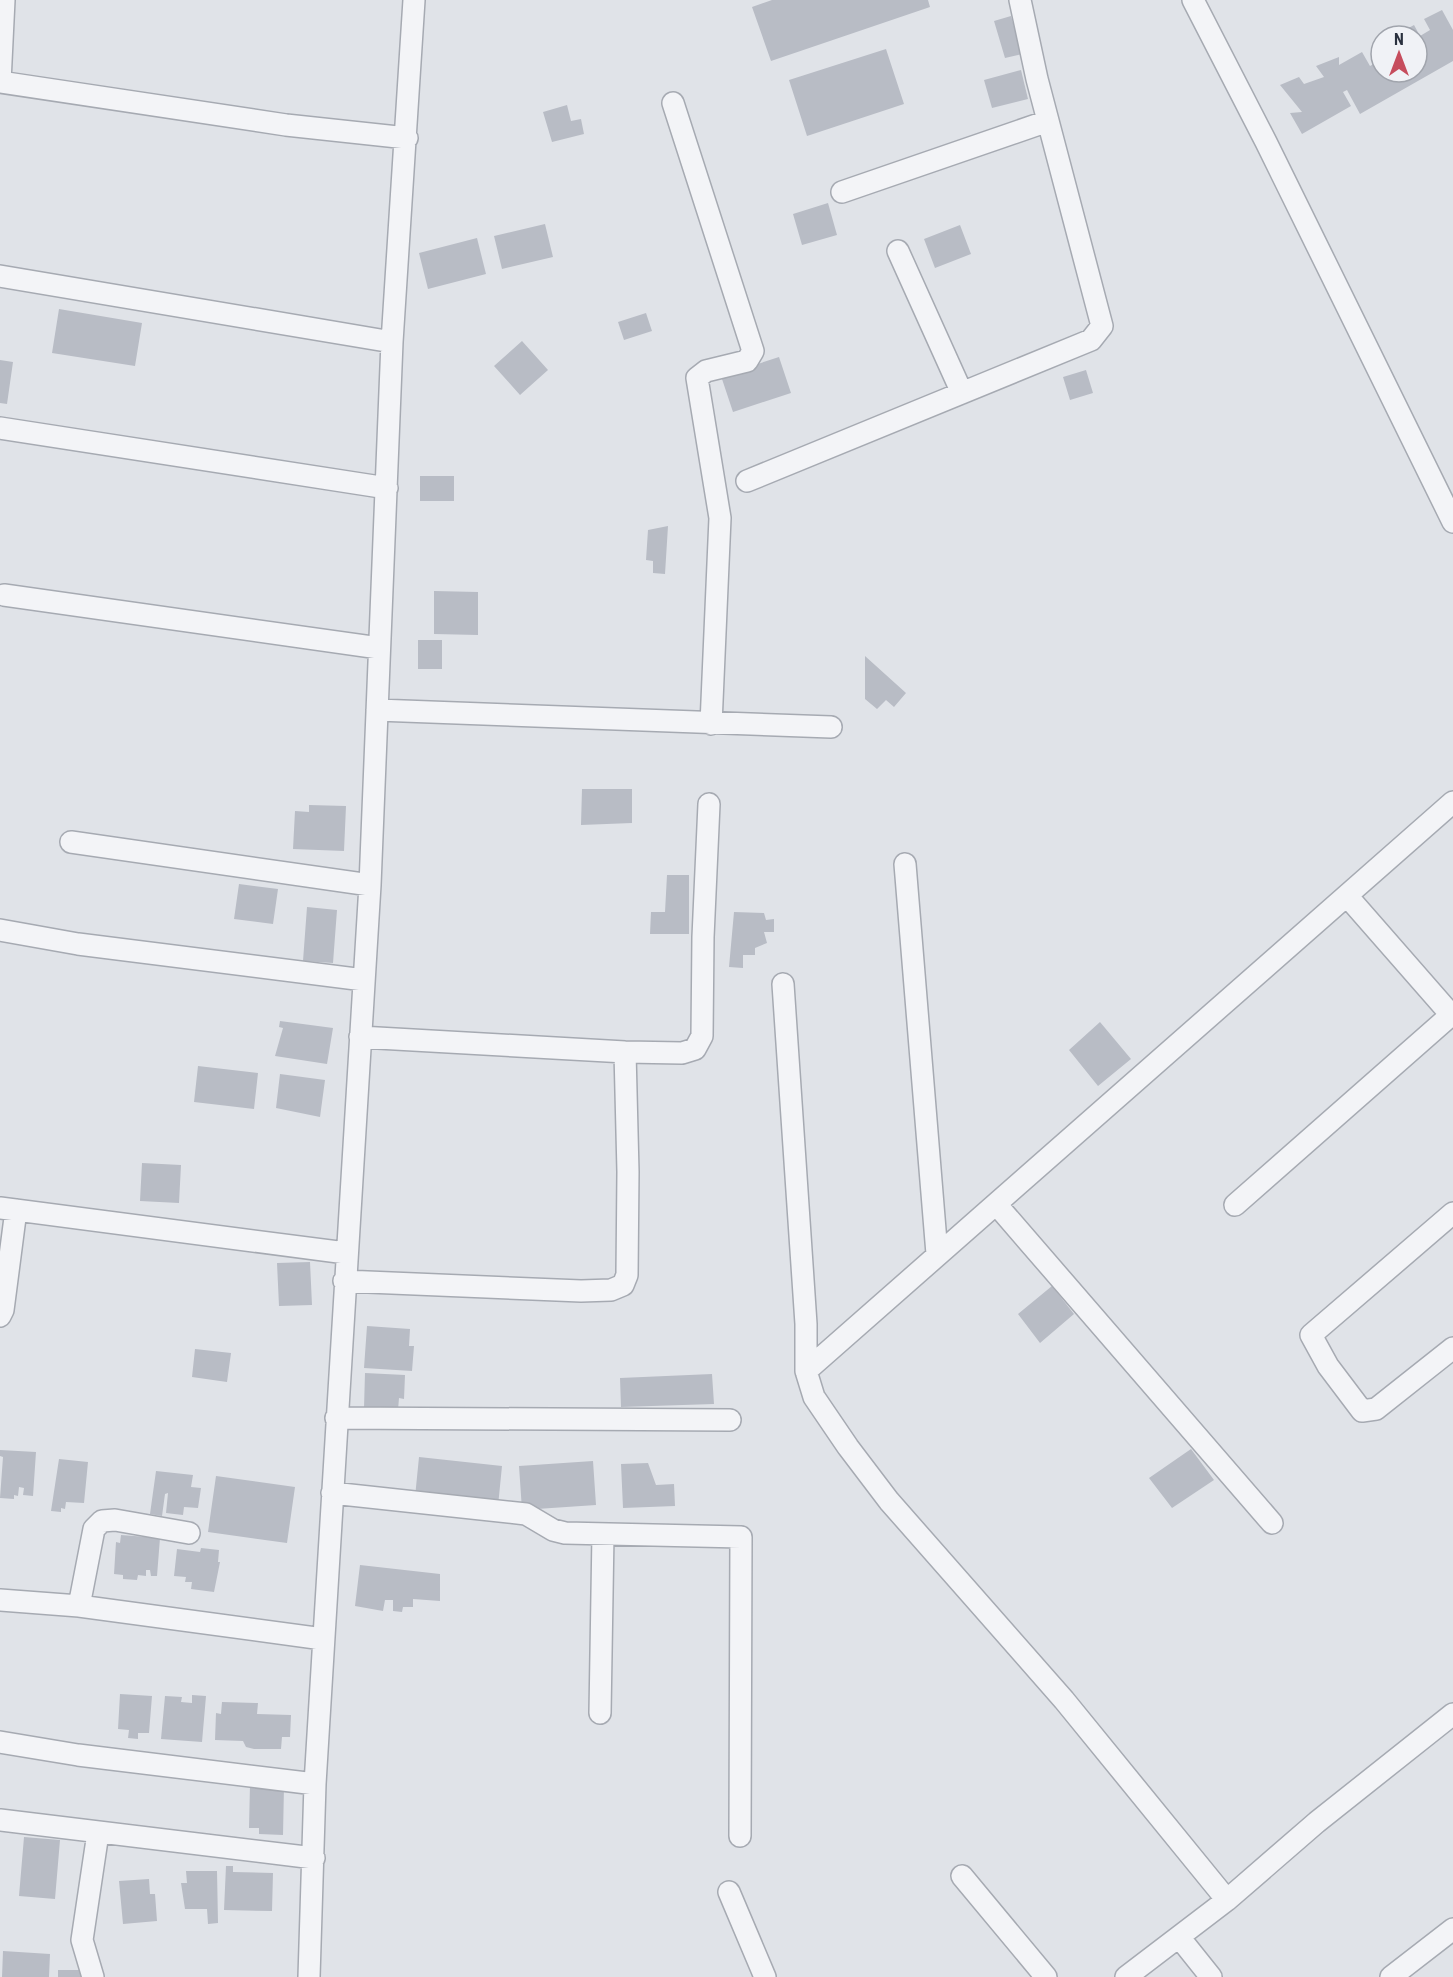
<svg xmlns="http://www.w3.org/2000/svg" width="1453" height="1977" font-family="'Roboto Condensed',sans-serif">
<rect width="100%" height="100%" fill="#e0e3e8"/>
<path fill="#b8bcc5" d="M772,0H928L930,7L771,61L752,7Z
M1442,10L1453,30V61L1360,114L1347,90L1343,92L1351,106L1302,134L1290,113L1302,112L1280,85L1299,77L1304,84L1324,77L1316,66L1339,57V65L1362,52L1370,66L1381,60V72H1417V36H1394L1414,25L1420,36L1430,30L1424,19Z
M1011,16L1022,54L1005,58L994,21Z
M886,49L904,104L807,136L789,80Z
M1021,70L1028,99L992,108L984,80Z
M567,105L571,121L581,119L584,134L552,142L543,112Z
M828,203L837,235L802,245L793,214Z
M545,224L553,257L502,269L494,236Z
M960,225L971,254L935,268L924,239Z
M477,238L486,274L428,289L419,253Z
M59,309L142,323L135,366L52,353Z
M646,313L652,331L624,340L618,322Z
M522,341L548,370L520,395L494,366Z
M779,357L791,393L733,412L721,376Z
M0,360L13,362L7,404L0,403Z
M1086,370L1093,393L1070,400L1063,377Z
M420,476H454V501H420Z
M668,526L665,574L653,573V561L646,560L648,530Z
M434,591L478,592V635L434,634Z
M418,640H442V669H418Z
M865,656L906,693L894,707L886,700L877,709L865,699Z
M582,789H632V823L581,825Z
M309,805L346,806L344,851L293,849L295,811L309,812Z
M667,875H689V934H650L651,912H665Z
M239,884L278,889L273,924L234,919Z
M307,907L337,910L333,963L303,961Z
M734,912L764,913L766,920L774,919V932H764L767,943L755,948V955H743V968L729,967Z
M280,1021L333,1028L327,1064L275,1056L283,1028L279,1027Z
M1100,1022L1131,1059L1098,1086L1069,1050Z
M198,1066L258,1073L254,1109L194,1102Z
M280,1074L325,1080L320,1117L276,1108Z
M142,1163L181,1165L179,1203L140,1201Z
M310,1262L312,1305L279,1306L277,1263Z
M1052,1286L1074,1314L1040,1343L1018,1314Z
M367,1326L410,1329L409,1346H414L412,1371L364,1368Z
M195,1349L231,1353L227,1382L192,1377Z
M365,1373L405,1375L404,1399L399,1398L398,1410L364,1408Z
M712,1374L714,1404L621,1407L620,1378Z
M1191,1449L1214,1480L1172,1508L1149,1478Z
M0,1450L36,1452L33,1496L23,1495L24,1488L19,1487L18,1496L14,1495V1499L0,1498L3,1457L0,1456Z
M419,1457L502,1466L498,1506L415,1497Z
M59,1459L88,1462L84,1503L66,1502L65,1509L61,1508V1512L51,1511Z
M593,1461L596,1505L522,1510L519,1466Z
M648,1463L656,1485L674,1484L675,1506L623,1508L621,1464Z
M156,1471L193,1475L191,1487L201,1488L198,1508L184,1507L183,1515L166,1513L168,1493L165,1494L162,1516L150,1514Z
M216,1476L295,1487L287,1543L208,1532Z
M121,1535L160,1538L157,1576H151L150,1570H146V1576L138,1575L137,1580L123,1579V1575L114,1574L116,1542L120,1543Z
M201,1548L219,1550L218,1562H220L214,1592L191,1589L192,1582H185L186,1577L174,1576L177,1549L200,1552Z
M360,1565L440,1574V1601L413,1599V1607H403L402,1612L393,1611V1600H385L383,1611L355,1606Z
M120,1694L152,1696L149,1733H138V1739L128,1738L129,1730L118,1729Z
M192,1695L206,1696L202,1742L161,1739L165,1696L182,1697L181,1702L192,1703Z
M222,1702L258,1703L257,1714L291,1715L290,1737H282L281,1749H254L246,1747L243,1741L215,1740L216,1713L221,1714Z
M250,1785L284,1786L283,1835L259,1834V1828H249Z
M24,1837L60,1840L55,1899L19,1896Z
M226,1866H233V1872L273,1873L272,1911L224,1910Z
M186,1871H217L218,1923L208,1924L207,1909H185L181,1883H187Z
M149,1879L150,1894H155L157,1921L123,1924L119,1881Z
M3,1951L50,1954L49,1977H2Z
M58,1970H82V1977H58Z"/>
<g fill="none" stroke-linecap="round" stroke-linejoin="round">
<g stroke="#a6aab2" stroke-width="24">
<path id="minor" d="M1193,0L1266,142L1453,522
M0,82L286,125L407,138
M0,82L4,0
M673,103L753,351L747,361L706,371L697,378L720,518L711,724
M842,192L1048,121
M898,251L962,393
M0,276L392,342
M0,428L387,488
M747,481L1091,340L1102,326L1037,79L1020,0
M4,595L379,648
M377,710L831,727
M71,842L370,885
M905,864L937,1254
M1348,897L1453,1017
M0,930L78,944L364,980
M783,984L806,1324V1371L814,1397L848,1447L889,1501L1064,1700L1227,1900
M360,1037L625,1052L682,1053L695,1049L702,1036L703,937L709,804
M996,1204L1272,1523
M1235,1205L1451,1015
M0,1208L346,1253
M1453,1213L1311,1335L1328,1366L1362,1411L1376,1409L1453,1348
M344,1281L581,1291L611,1290L623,1285L627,1275L628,1172L625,1052
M0,1316L3,1310L16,1210
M806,1371L1453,802
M336,1418L730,1420
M332,1493L526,1514L553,1530L565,1533L741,1537L740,1836
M0,1600L79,1606L323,1639
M79,1606L94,1529L102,1521L115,1520L189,1533
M600,1713L603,1534
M0,1742L78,1755L315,1784
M0,1820L314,1858
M962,1876L1046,1977
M729,1892L765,1977
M1179,1937L1211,1977
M93,1977L82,1940L98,1833
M309,1977L315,1784L370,885L392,342L414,0
M1126,1977L1227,1900L1317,1822L1453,1714
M1391,1977L1453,1929"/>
</g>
<use href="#minor" stroke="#f3f4f7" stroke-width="21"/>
</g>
<g transform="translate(1399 54)"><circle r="28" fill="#f0f2f6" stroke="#a1a5ad" stroke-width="1.5"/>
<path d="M0-4.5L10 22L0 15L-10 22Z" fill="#c64d5d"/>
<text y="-9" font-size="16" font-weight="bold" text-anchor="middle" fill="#2a313f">N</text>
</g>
</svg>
